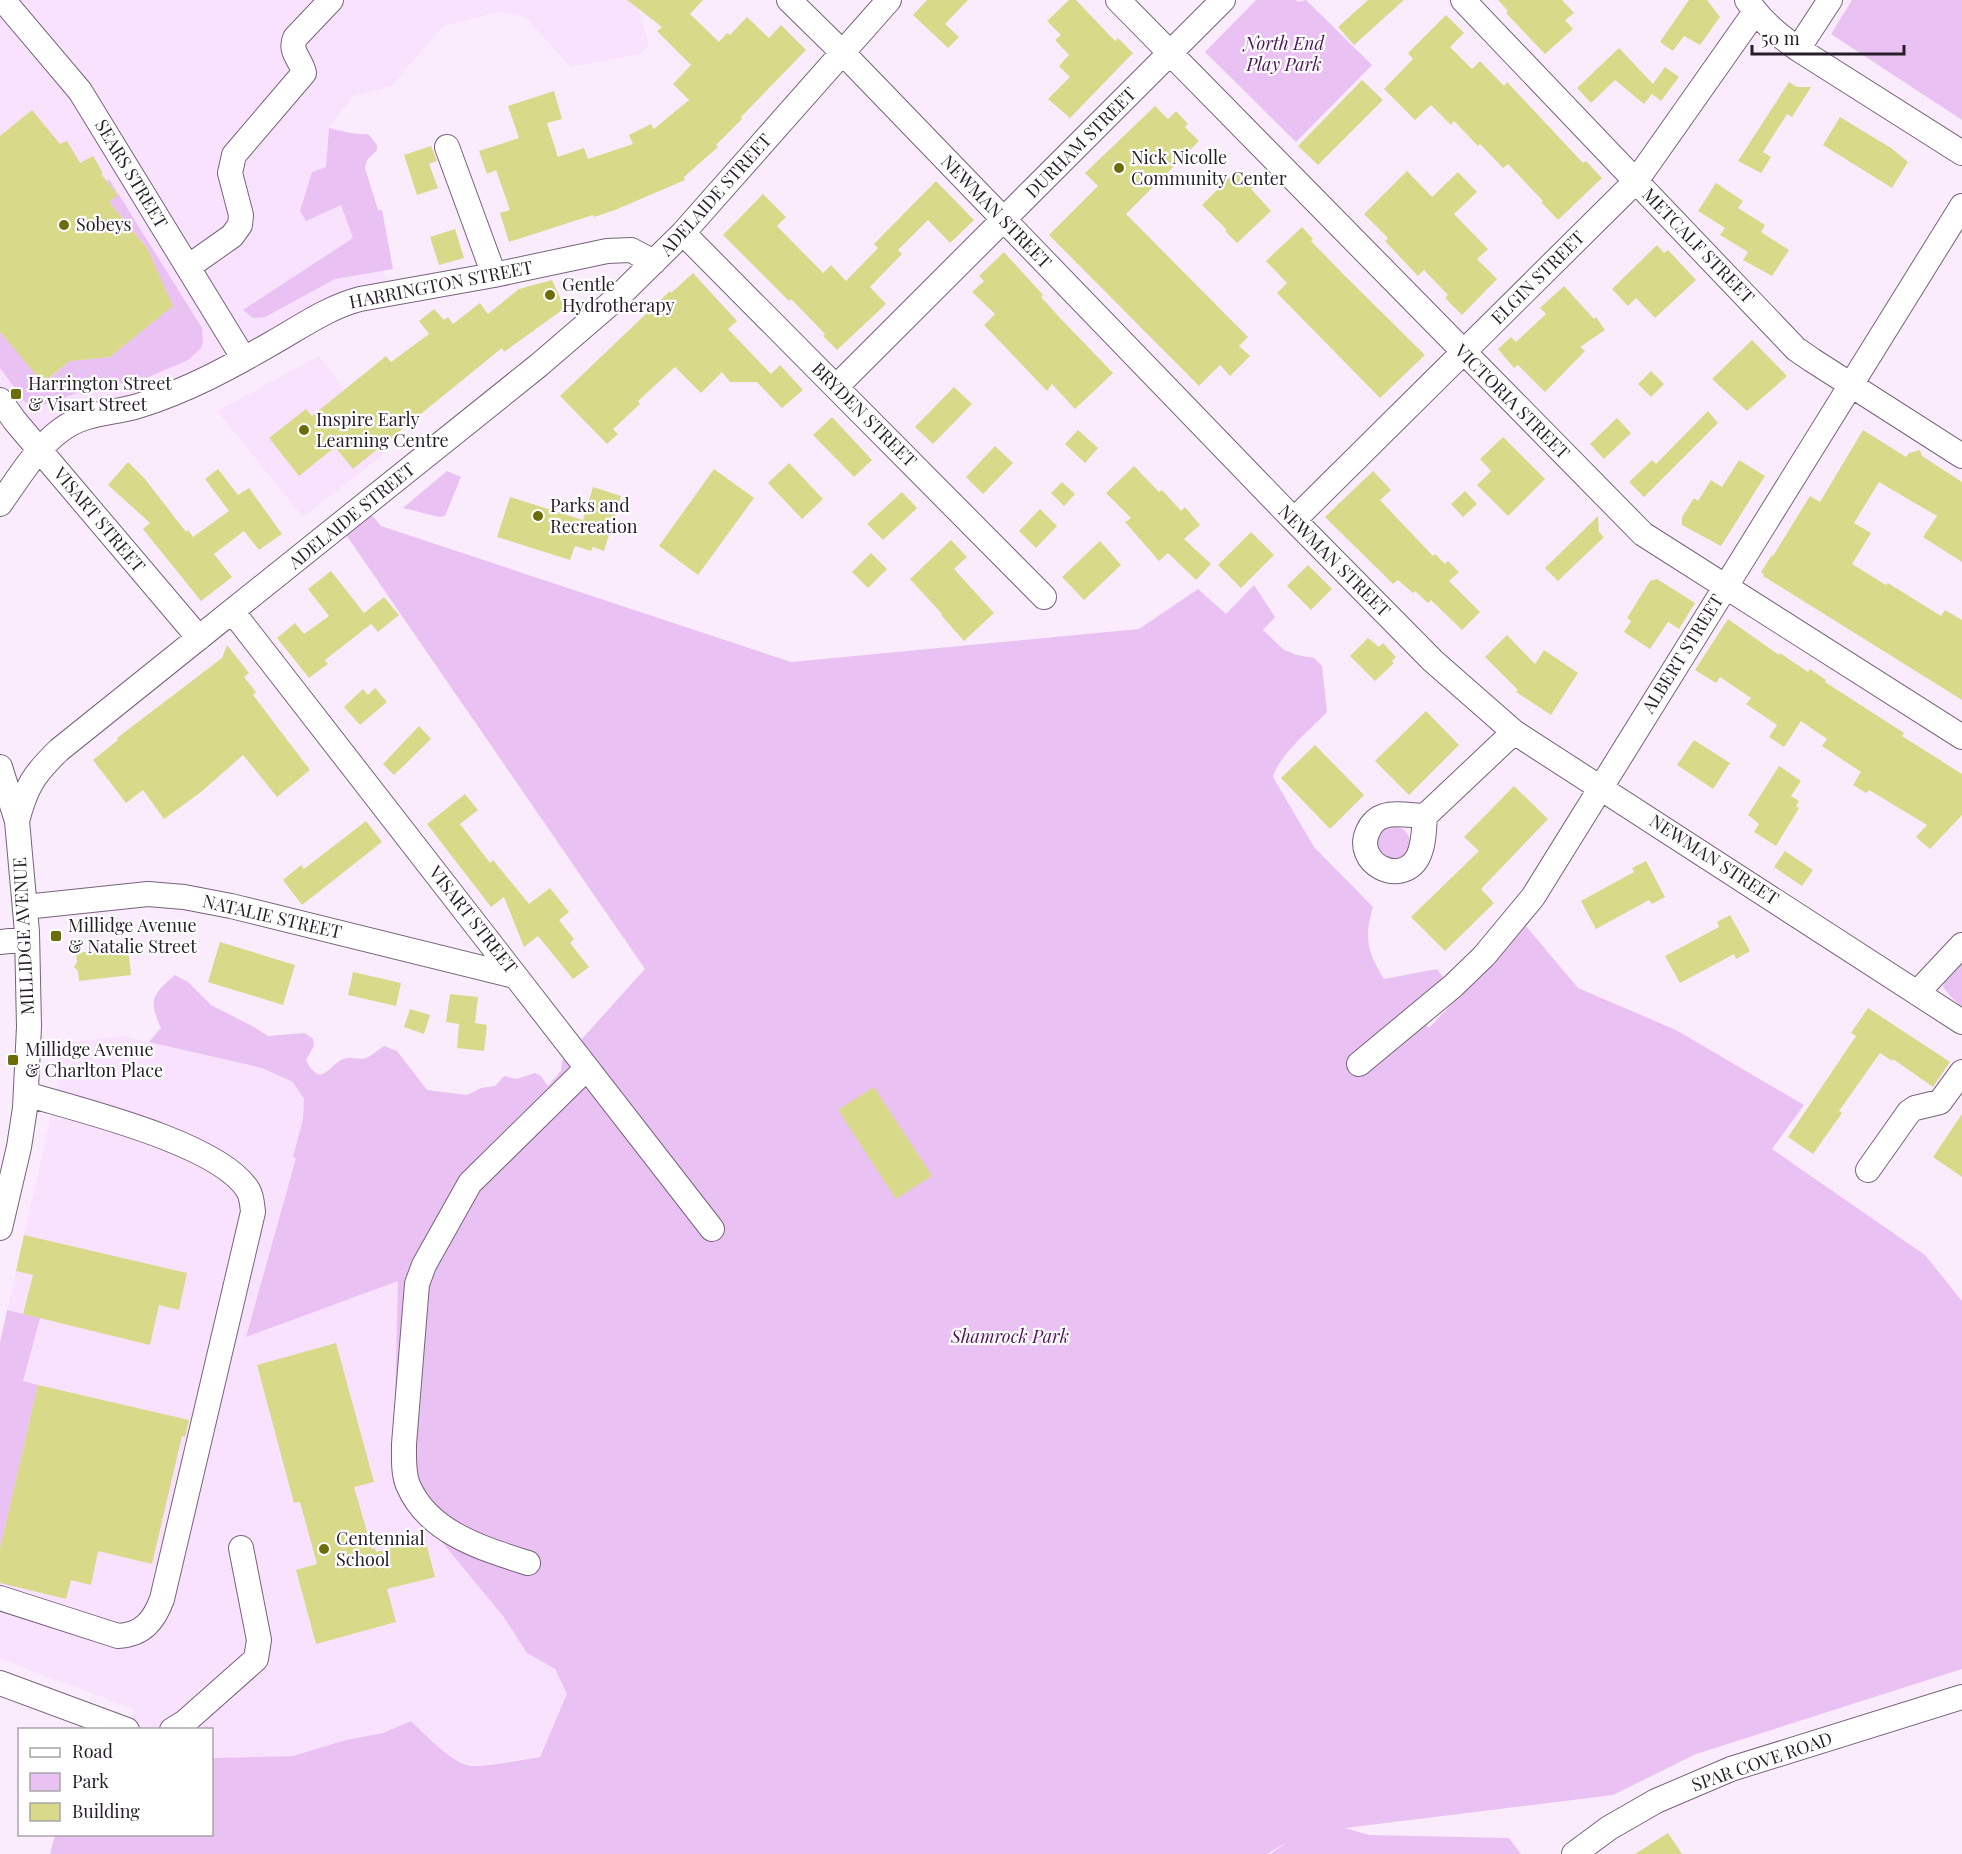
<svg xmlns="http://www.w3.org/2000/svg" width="1962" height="1854" font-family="'Playfair Display',serif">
<rect width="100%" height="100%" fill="#faecfd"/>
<path fill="#f9e2fd" d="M0,0H636L649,45L640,54L571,67L525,17L497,12L442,27L392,86L353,96L329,128L392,293L40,450L0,400Z
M319,356L390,449L303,517L217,411Z
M122,1036L262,1068L287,1078L297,1086L300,1091L304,1099L303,1119L293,1157L296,1158L246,1336L398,1281L393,1483L503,1616L527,1653L555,1669L568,1694L540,1756L498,1763L467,1766L438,1746L411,1721L383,1733L346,1740L293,1756L212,1758V1730L128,1729L134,1709L0,1659V1343L57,1089L56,1045Z"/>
<path fill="#eac1f3" d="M1256,0H1296L1298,2L1306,0L1372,65L1296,142L1205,52Z
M1852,0H1962V120L1831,34Z
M329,128C340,131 356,135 368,134L377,145V150L367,160L365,168L378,210H382L393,269L335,279L265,317L253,318L243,310L353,238L341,205L306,221L300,211L312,172L326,167Z
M109,179L202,328L203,343L201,348L188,360L144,379L80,392L37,407L31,406L25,402L0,368V332L44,383L70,361L110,357L172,306L147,248L109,202L118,194L107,182Z
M447,471L461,477L445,516L439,517L403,508Z
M364,506L381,526L791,662L1139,629L1198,589L1226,614L1254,585L1275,617L1263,630L1284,650L1297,655L1314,658L1322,666L1327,712C1311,729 1279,755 1273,777L1314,847L1373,907C1364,937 1367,952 1384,979L1437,969L1445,980L1411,1010L1429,1028L1526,926L1578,988L1676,1030L1804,1105L1772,1149L1925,1255L1962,1301V1669L1696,1754L1613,1795L1345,1828L1369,1835L1509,1838L1521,1854H1270L1286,1843L1267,1854H50L55,1835L212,1834V1758L293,1756L346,1740L383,1733L411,1721C426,1735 446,1757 466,1765C477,1769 525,1759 540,1757L567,1694L555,1669L527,1653L503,1616L393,1483L398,1281L246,1337L296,1158L293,1157L303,1119L304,1099L293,1082L262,1068L149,1042L161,1028C148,1000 152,995 175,975L188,982L211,1005L254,1027L268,1036L305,1033L313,1039L314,1046L306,1060C321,1089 327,1067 343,1059C349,1057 357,1059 363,1059C369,1058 378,1050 384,1046L397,1051L427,1090L467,1095L481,1088L495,1086L504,1076L517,1079L535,1073L541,1076L548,1086L561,1071L562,1061L645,969L340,526Z
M1376 843a17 17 0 1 1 34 0a17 17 0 1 1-34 0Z
M1962,962V1007L1952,998L1943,987L1945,978Z
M7,1310L40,1318L23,1381L38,1385L0,1549V1343Z"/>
<path fill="#d8da8a" d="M627,0H703L690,14L719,42L727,33L730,35L747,17L769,38L781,25L806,50L741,117L742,119L716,145L718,147L684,177L685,180L615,210L594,217L593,215L509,242L500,213L510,210L496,170L487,174L479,151L519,138L508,106L554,91L562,119L547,123L558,157L584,148L588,159L633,144L629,135L651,124L654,129L689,100L673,84L691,65L657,31L662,27Z
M927,0H968L945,24L959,37L948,48L913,15Z
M1069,0H1076L1115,41L1118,38L1133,53L1070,118L1048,99L1070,77L1059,66L1069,55L1055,40L1061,35L1047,21Z
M1368,0H1404L1354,45L1338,27Z
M1498,0H1562L1574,13L1565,20L1573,29L1545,54L1506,13L1508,11Z
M1689,0H1707L1720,17L1700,45L1684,36L1673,51L1660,42Z
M1446,15L1464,33L1450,47L1472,69L1480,61L1504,86L1507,82L1583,163L1586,161L1602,178L1558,220L1541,202L1543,201L1508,164L1503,168L1480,144L1478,146L1454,121L1451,125L1431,105L1415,120L1384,89L1413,59L1408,53Z
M1619,48L1653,84L1665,67L1679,77L1661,101L1652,94L1644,104L1615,80L1591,103L1577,88Z
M1362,80L1383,100L1318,165L1298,146Z
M1789,82L1797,87H1811L1792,117L1787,114L1763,152L1771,157L1761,173L1738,161Z
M1155,106L1168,119L1176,111L1188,124L1185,127L1199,141L1126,214L1248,337L1239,346L1250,356L1230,376L1220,365L1199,386L1049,235L1098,186L1085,173Z
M32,110L60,144L67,141L80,163L93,156L103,173L101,174L118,195L109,202L147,248L173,306L110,357L70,361L43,383L0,332V136Z
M1840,117L1891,148L1908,162L1892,188L1823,145Z
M431,146L437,161L429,164L438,188L417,195L404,155Z
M1237,170L1254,186L1251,189L1271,211L1237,243L1225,231L1227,230L1202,205Z
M1407,171L1432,197L1458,172L1477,192L1454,214L1488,249L1477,259L1497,279L1462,315L1445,298L1448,295L1424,270L1418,276L1385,241L1388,238L1364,214Z
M936,181L974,220L950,243L928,220L898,250L902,254L870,287L886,304L837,350L823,336L825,334L791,299L789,301L723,235L763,194L786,217L777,226L823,273L831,265L846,281L878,248L874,244Z
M1716,183L1743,201L1738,208L1765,225L1761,232L1789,250L1772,276L1743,260L1748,252L1720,235L1725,228L1698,211Z
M1302,227L1313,239L1311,241L1344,275L1425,355L1380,398L1277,293L1287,283L1266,261Z
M455,229L464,258L439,265L430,237Z
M1657,245L1664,253L1668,250L1696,280L1655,318L1636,298L1628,306L1612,289Z
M1004,252L1043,295L1041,297L1061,319L1113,373L1075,409L1052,384L1047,391L984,325L995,314L972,292L984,281L979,276Z
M693,273L737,321L728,329L771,374L780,365L803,390L782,408L757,382H730L722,372L701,393L675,367L638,401L640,404L613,429L618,434L607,444L560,396L670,291L671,293Z
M552,280L565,308L504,352L502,348L353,469L335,447L299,476L269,438L306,409L312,416L386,356L391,362L429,334L419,321L434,309L444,320L448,317L453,324L480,303L488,314L519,289Z
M1564,286L1594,319L1596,317L1605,330L1580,347L1585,351L1545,392L1518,365L1514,368L1498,349L1511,337L1516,342L1546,314L1540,308Z
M1752,340L1787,376L1747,411L1712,379Z
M1651,371L1664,384L1651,397L1638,384Z
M954,387L972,404L933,444L915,427Z
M1708,411L1718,423L1644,497L1629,482L1652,460L1656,464Z
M832,417L872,460L854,477L813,435Z
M1617,418L1631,433L1604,459L1590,444Z
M1078,430L1098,448L1085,463L1065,444Z
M1863,430L1906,457L1909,453L1920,450L1922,456L1962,482V562L1923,537L1937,516L1879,482L1854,523L1871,533L1852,564L1886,585L1888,583L1941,616L1945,610L1962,620V700L1763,576L1764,574L1761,572L1772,555L1773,556L1810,496L1820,502Z
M1503,437L1545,479L1508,516L1477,485L1491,471L1480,459Z
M995,446L1013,463L983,494L966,477Z
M1739,460L1765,476L1721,546L1682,525V517L1694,498L1698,501L1711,480L1722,487Z
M128,462L145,479L186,532L188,530L193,537L229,511L205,479L218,469L238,495L249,488L282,534L259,550L244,531L214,554L232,577L201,601L143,529L150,523L108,485Z
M789,463L823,499L802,519L768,483Z
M1134,466L1159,492L1162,490L1181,511L1185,507L1200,525L1184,539L1211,564L1196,580L1168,553L1159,561L1125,522L1131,518L1106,493Z
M714,469L754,498L698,575L659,546Z
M1373,471L1391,490L1380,500L1433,556L1435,554L1445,564L1448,561L1459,572L1449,581L1480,612L1462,630L1431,600L1428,603L1415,591L1413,593L1398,580L1393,584L1325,517Z
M1062,482L1075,494L1064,506L1051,493Z
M593,487L621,496L604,551L593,547L591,551L575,546L570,560L497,537L510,497L583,520Z
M1465,491L1477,504L1463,517L1451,504Z
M902,492L917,508L883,540L867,524Z
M1040,509L1057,526L1036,548L1019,531Z
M1598,516L1599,532L1604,537L1558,581L1545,568Z
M1251,532L1274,555L1241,588L1218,565Z
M951,540L967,557L954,569L994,613L964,641L941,615L942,614L910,579Z
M1100,541L1121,565L1084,600L1062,577Z
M871,553L887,569L868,588L852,572Z
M1308,565L1332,589L1311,610L1287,586Z
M331,571L364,613L384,597L399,615L378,632L371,624L325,660L328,664L309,678L277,638L295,623L304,634L329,616L308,589Z
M1657,579L1695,603L1679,629L1668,622L1650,649L1624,632L1631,621L1627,618L1650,581Z
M1728,619L1779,655L1780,653L1808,672L1810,669L1826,680L1825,682L1904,733L1902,736L1962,774V815L1930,849L1916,837L1927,825L1869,790L1866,793L1853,785L1861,772L1822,746L1827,739L1801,721L1784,747L1769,737L1777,725L1746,704L1751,698L1720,677L1716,683L1695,670Z
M1507,635L1535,664L1544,650L1578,673L1551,715L1516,692L1518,690L1485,657Z
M1368,638L1379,647L1383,643L1396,657L1392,661L1394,663L1375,681L1350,656Z
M227,645L249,673L244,677L256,692L253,695L310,770L277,797L243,755L201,792L164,819L143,790L126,803L93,760L118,740L117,738L222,658Z
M375,688L387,702L360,725L344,707L363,689L368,695Z
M1426,711L1459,745L1409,795L1375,761Z
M419,726L431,739L394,775L383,764Z
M1694,740L1730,763L1713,789L1677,765Z
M1315,745L1364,795L1330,829L1281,778Z
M1779,766L1801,781L1791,796L1799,801L1796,806L1799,808L1776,846L1754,832L1759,824L1748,815Z
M1514,786L1548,819L1481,889L1494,903L1445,951L1411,917L1479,851L1464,837Z
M465,794L478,810L460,824L490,863L493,860L529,904L550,888L569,912L559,920L574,939L570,943L589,967L573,979L538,936L524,947L504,897L491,907L427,824Z
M366,821L382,842L302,905L283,880L301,865L304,869Z
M1785,851L1813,870L1802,886L1774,867Z
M1646,861L1665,897L1652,904L1649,900L1596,929L1581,901L1634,872L1632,868Z
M1730,915L1750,951L1736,959L1734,954L1680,983L1665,956L1719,927L1717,922Z
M220,942L295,965L283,1005L208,982Z
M128,947L131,975L79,981L78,971L74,967L77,962L76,953Z
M353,972L401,983L396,1006L348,995Z
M450,994L478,997L475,1023L487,1025L484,1051L457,1048L459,1024L446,1022Z
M1868,1008L1950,1062L1933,1087L1893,1059L1892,1061L1880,1053L1839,1111L1842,1113L1813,1154L1788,1137L1856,1036L1851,1033Z
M410,1009L430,1015L424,1034L404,1027Z
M874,1087L932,1176L896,1199L838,1110Z
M1962,1114V1177L1933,1157Z
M24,1235L187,1273L179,1310L159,1305L150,1345L23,1314L33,1275L16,1271Z
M336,1343L374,1482L354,1487L372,1549L375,1548L376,1552L425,1539L435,1577L387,1589L396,1622L316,1644L296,1570L317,1564L300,1502L294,1503L257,1365Z
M38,1385L189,1420L185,1437L182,1436L152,1564L98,1551L91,1585L71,1580L66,1599L0,1583V1549Z
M1668,1833L1682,1854H1635Z"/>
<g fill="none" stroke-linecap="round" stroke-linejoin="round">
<g stroke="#77637b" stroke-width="26">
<path id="minor" d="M3,0L80,91L244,359
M789,0L843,53L1294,520L1433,661L1514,732L1962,1022
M1118,0L1643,534L1962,737
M1463,0L1796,349L1812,360L1962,456
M1747,0C1761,21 1778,35 1798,49L1962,153
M1798,49L1830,0
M447,147L494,275
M683,233L1044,597
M188,267L232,236L240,225L241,215L230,173L234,155L304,73C301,59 289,52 295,38L331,0
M836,387L1223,0
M0,400L15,421L199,638
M0,504C18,479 36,448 61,430C85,412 111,414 138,406C187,391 231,367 274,342C302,326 329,307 360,299L494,275L607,251L631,250L654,262
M1294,520L1636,181L1755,12
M232,611L712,1229
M0,767L17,821L27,932L29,1027L25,1108L19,1147L0,1228
M1425,816C1424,829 1424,845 1418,857C1401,888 1353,863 1368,831C1371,824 1377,818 1384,816C1396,812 1413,816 1425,816L1514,732
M17,821C26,787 33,775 59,750L539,365L618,297L683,233L889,0
M25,907L148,894L184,897L231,906L515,976
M0,942L27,939
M1917,993L1962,945
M1359,1064L1453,986L1484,956L1533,897L1962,206
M1868,1170L1909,1112L1915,1108L1940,1102L1962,1072
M528,1563C484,1549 428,1533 408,1485C403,1473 404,1457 404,1444L417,1284L424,1265L470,1183L587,1068
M0,1598L118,1636C142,1635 154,1621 162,1599L253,1212C252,1204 252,1197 248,1190C219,1143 79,1110 26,1094
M0,1683L127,1730
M172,1730L185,1722L256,1659L259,1640L241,1548
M1574,1854L1609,1828L1656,1801L1731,1769L1962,1697"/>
</g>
<use href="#minor" stroke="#fff" stroke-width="24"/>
</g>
<g fill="#6c6c0b" stroke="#fff" stroke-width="2">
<circle cx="1119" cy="168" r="6"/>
<circle cx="64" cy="225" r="6"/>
<circle cx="550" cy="295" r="6"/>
<rect x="10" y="388" width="12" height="12" rx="3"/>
<circle cx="304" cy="430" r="6"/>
<circle cx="538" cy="516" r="6"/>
<rect x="50" y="930" width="12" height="12" rx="3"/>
<rect x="7" y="1054" width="12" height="12" rx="3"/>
<circle cx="324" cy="1549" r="6"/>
</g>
<g text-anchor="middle" stroke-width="4.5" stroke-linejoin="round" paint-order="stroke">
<g font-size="18" font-style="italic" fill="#52145f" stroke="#fff">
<text x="1284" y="50">North End<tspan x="1284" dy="21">Play Park</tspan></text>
<text x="1010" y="1343">Shamrock Park</text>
</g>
<g font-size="18" fill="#261e28" stroke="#fff">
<text transform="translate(1081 143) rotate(-45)" y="6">DURHAM STREET</text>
<text transform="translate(131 174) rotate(59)" y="6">SEARS STREET</text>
<text transform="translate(716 195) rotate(-48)" y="6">ADELAIDE STREET</text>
<text transform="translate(996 212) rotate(46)" y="6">NEWMAN STREET</text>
<text transform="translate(1698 246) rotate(46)" y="6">METCALF STREET</text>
<text transform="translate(1538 278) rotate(-45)" y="6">ELGIN STREET</text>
<text transform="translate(441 285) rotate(-11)" y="6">HARRINGTON STREET</text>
<text transform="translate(1512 402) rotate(45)" y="6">VICTORIA STREET</text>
<text transform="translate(864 415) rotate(45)" y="6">BRYDEN STREET</text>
<text transform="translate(352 516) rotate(-39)" y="6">ADELAIDE STREET</text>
<text transform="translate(99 520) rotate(50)" y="6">VISART STREET</text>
<text transform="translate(1334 561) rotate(45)" y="6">NEWMAN STREET</text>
<text transform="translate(1683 654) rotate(-58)" y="6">ALBERT STREET</text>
<text transform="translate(1714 860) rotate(33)" y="6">NEWMAN STREET</text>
<text transform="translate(272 917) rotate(13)" y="6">NATALIE STREET</text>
<text transform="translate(473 920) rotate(52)" y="6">VISART STREET</text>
<text transform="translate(24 936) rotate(-93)" y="6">MILLIDGE AVENUE</text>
<text transform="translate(1762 1762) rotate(-19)" y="6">SPAR COVE ROAD</text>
</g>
<g font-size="18" fill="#261e28" stroke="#fff" text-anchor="start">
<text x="1131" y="164">Nick Nicolle<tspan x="1131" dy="21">Community Center</tspan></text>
<text x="76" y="231">Sobeys</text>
<text x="562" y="291">Gentle<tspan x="562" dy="21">Hydrotherapy</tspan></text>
<text x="28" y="390">Harrington Street<tspan x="28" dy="21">&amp; Visart Street</tspan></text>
<text x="316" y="426">Inspire Early<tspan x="316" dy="21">Learning Centre</tspan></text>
<text x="550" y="512">Parks and<tspan x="550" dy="21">Recreation</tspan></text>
<text x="68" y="932">Millidge Avenue<tspan x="68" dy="21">&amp; Natalie Street</tspan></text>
<text x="25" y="1056">Millidge Avenue<tspan x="25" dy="21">&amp; Charlton Place</tspan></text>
<text x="336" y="1545">Centennial<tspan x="336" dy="21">School</tspan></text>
</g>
</g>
<rect x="18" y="1728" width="195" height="108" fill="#ffffff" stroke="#a8a5a9" stroke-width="1.5"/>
<rect x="30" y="1748" width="30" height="9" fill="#ffffff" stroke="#a8a5a9" stroke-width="1.5"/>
<text x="72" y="1758" font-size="18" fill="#261e28">Road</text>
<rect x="30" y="1773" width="30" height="18" fill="#eac1f3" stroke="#a8a5a9" stroke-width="1.5"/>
<text x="72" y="1788" font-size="18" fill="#261e28">Park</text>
<rect x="30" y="1803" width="30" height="18" fill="#d8da8a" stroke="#a8a5a9" stroke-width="1.5"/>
<text x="72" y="1818" font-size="18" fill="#261e28">Building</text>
<path d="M1752 45v9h152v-9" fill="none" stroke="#261e28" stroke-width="3"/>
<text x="1761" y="45" font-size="18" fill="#261e28" stroke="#ffffff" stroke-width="4.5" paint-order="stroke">50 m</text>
</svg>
